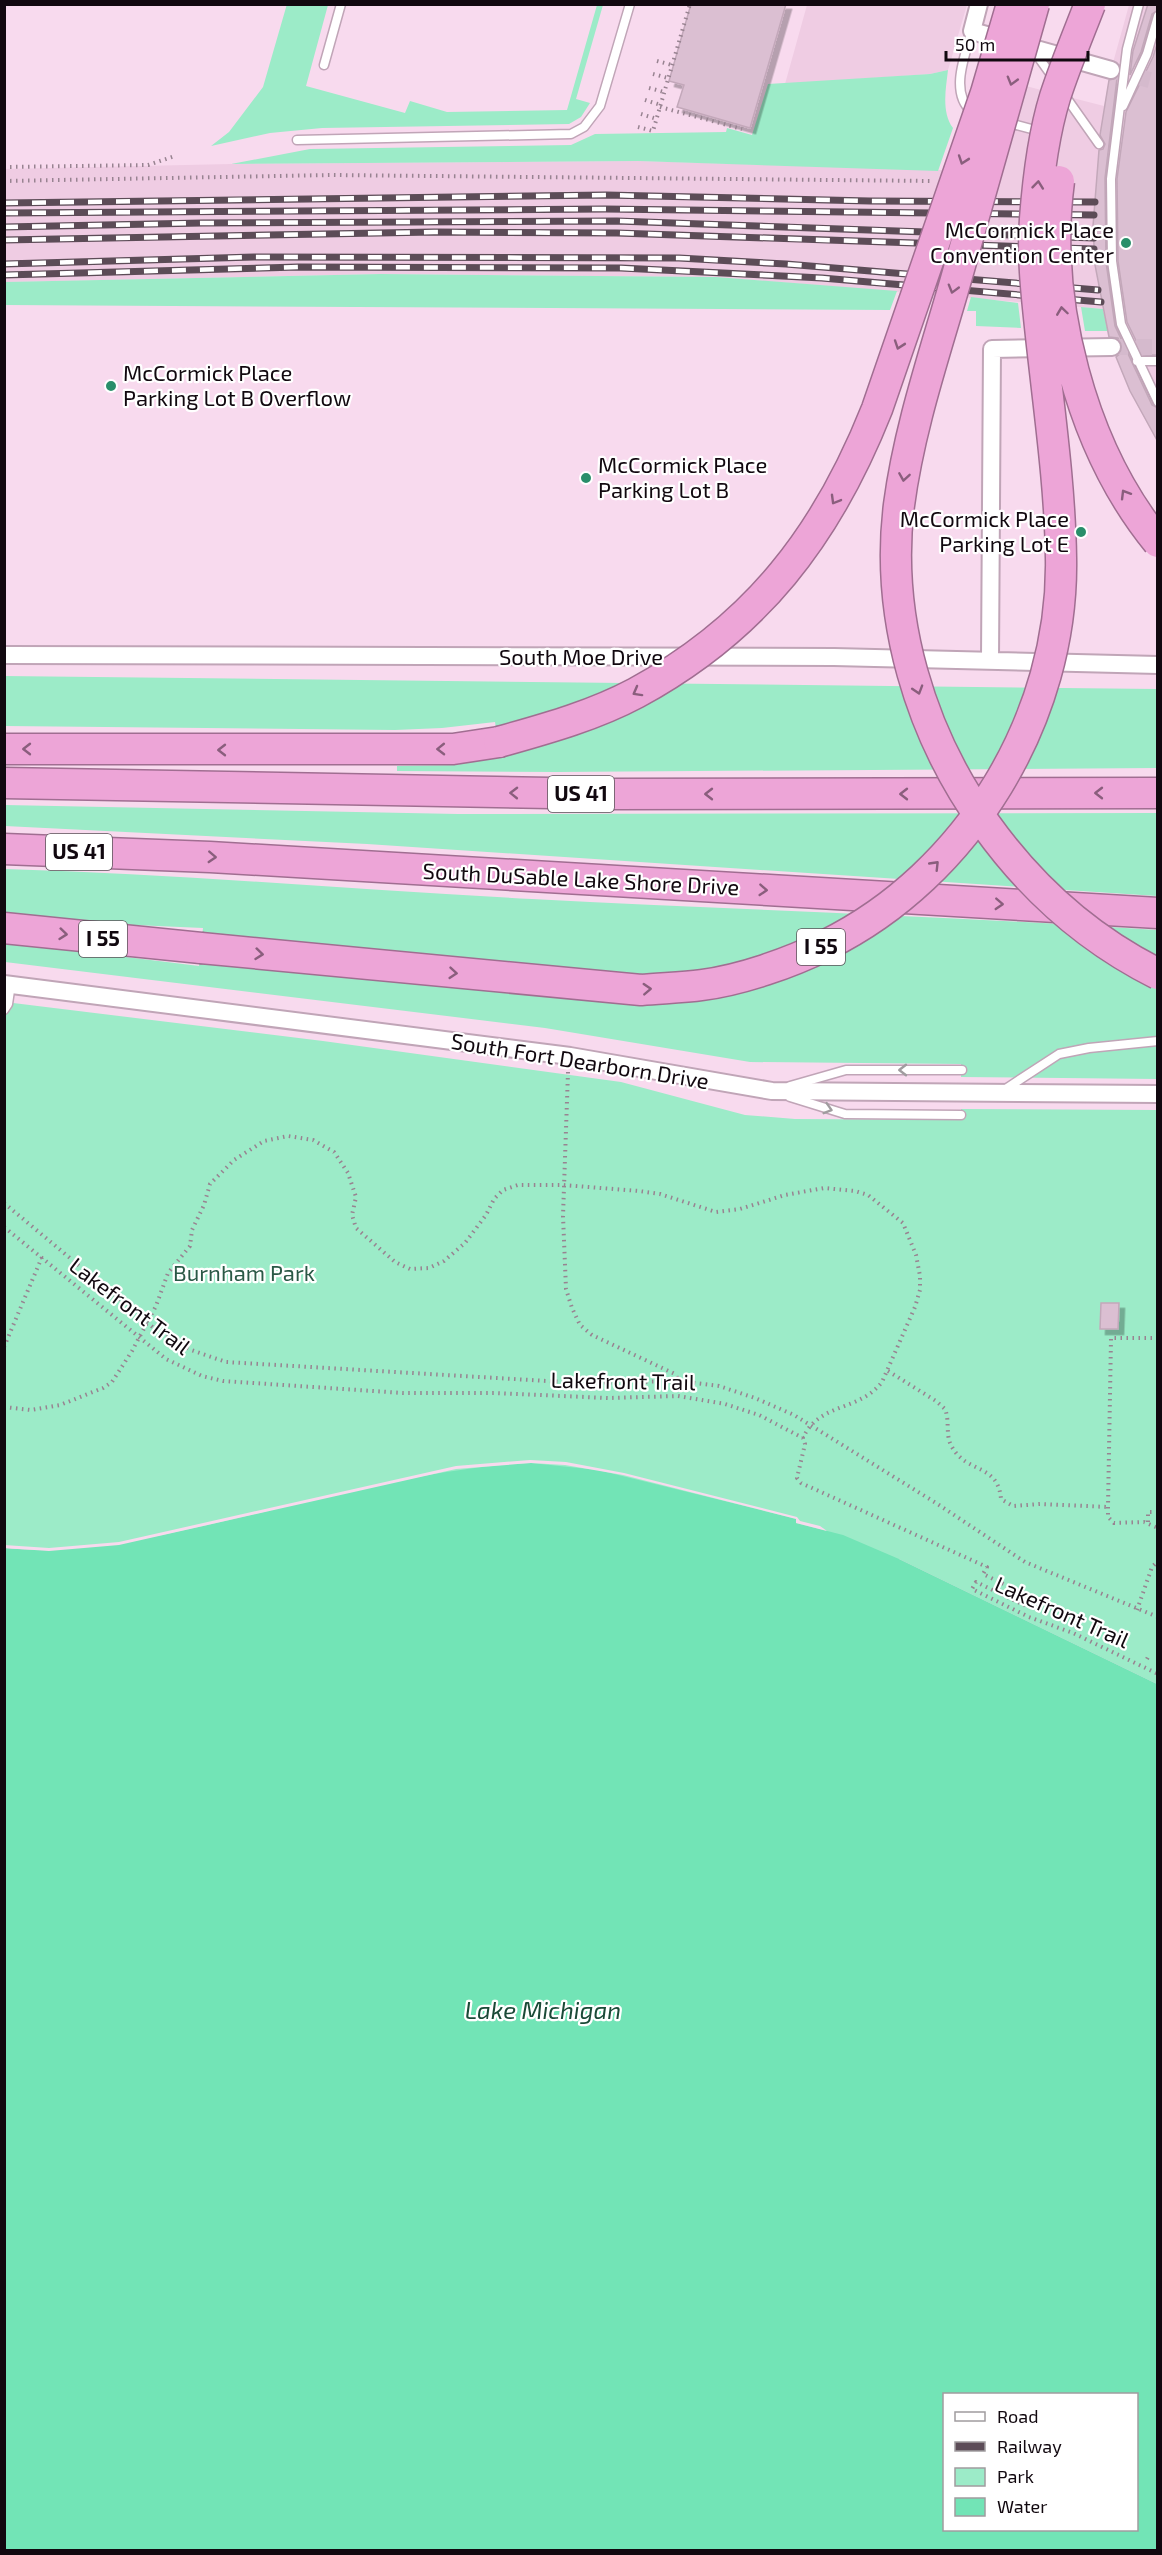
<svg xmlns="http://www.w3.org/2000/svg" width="1162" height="2555" font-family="'Exo 2',sans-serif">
<defs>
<filter id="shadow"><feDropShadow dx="5.5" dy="5.5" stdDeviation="0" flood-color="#0004"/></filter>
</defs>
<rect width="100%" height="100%" fill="#f8daee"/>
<path fill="#efcce3" d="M807,5H967L948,70L930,74L785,84Z
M1129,5H1157V442L1130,391L1117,359L1103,309L716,277L381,274L5,282L4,169L231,164L638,161L973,171L1002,80L1104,106L1111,70Z"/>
<path fill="#9cebc8" d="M287,4L328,5L306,86L405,113L410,101L447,112L567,110L597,5H603L576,99L590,103L581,117L569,124L322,128L270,133L211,146L229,132L263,87Z
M948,70C946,88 941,112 953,128L938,171L638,161L231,164L310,149L571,145L595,134L726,132L727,128L752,135L768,84L930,74Z
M381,274L716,277L897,291L890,310L5,305V282Z
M971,297L1018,303L1021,328L976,326V311H967Z
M1081,307L1103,309L1108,331H1085Z
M4,676L1157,689V768L557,772L397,771V766L455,765L501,757L495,722L442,728L395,730L5,726Z
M5,805L458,814L1157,813V896L367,844L5,826Z
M5,869C181,874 356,890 532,899C740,910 949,916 1157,930V1079L961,1077V1064L750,1062L545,1028L5,962V942L199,966L203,928L66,922L5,916Z
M5,1002L323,1041L621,1082L745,1115L795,1119L961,1120V1109L1157,1110V1684L899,1559L5,1548Z"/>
<path fill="#72e4b6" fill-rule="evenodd" d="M531,1463L598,1470L797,1519L796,1523L843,1535L899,1559L1157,1684V2550H5L4,1548C73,1554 137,1541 203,1526C309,1503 423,1468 531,1463ZM944,2394H1136V2530H944Z"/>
<path fill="#f8daee" d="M530,1460L566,1462L624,1473L797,1517L800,1521L820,1526L827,1531L796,1523V1519L623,1475L565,1465L531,1463L456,1469L119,1545L49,1551L5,1548L4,1545L49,1548L119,1542L456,1466Z"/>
<path fill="#dbbfd2" stroke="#c3a8ba" stroke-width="1.5" filter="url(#shadow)" d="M691,4H786L750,128L677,107L684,85L669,81Z
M1148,4H1158V10L1152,14L1141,52L1130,75L1133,51Z
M1158,41V355H1143L1127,322L1118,261L1117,179L1126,112L1153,57Z
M1117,78L1105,178L1106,262L1115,326L1152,405L1158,408V442L1130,391L1116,357L1121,353L1122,346L1118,338L1109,337L1095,265L1093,226L1099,150L1103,149L1105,144L1100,135L1109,80Z
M1101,1303H1119L1118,1329H1100Z"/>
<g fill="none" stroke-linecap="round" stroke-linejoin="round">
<path stroke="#d5bacd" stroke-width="16" stroke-dasharray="16 8" stroke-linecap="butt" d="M1111,70L1158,82
M1112,347H1158"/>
<g stroke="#c0a5b7" stroke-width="11">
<path id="lane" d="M1139,4L1127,49L1111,179L1112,261L1121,324L1158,402
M972,31C965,55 949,93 972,112
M1034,51L1054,79
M324,65L341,4
M1063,93L1099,144
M1123,106L1147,54L1158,16
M1005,122L1039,131
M297,140L571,134L584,127L600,106L630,4
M1137,361H1158
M4,1010L8,1004L11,984
M790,1086L846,1070H962
M1004,1090L1059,1054L1089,1048L1158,1041
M790,1097L845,1114L961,1115"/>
</g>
<g stroke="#c0a5b7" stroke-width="20">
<path id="street" d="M979,4L972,31L1111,70
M4,655L834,657L1158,665
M990,660L992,349L1112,347
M4,984L570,1056L772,1091L1158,1094"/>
</g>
<g stroke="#a06e91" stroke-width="33">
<path id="highway" d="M4,749H453L499,742
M4,783L607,794L1158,793
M4,849L210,857L1158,913
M4,928L201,948"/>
</g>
<path stroke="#988391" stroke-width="4" stroke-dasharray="1.5 4.5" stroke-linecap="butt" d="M657,61L672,65
M653,74L668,78
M649,88L664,92
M645,100L661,105
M660,107L742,129
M641,114L657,119
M638,127L653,131L690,4
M4,167L148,165L175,156
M4,181L331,175L931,181
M568,1072L563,1216L566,1289L572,1308L580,1325L592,1335L675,1374L679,1381
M4,1203L161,1334L191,1350L226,1362L581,1383L679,1381L719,1386L755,1398L794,1415L936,1503L1025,1562L1158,1617
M4,1227L166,1359L202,1376L223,1381L403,1393H494L608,1398L678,1396L725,1404L759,1415L803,1438L805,1444L797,1478L801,1483L987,1567L983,1574L1030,1597L1026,1606L976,1582L972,1589L1029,1617L1073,1633L1158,1674
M1158,1338H1111L1108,1507V1517L1114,1523L1144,1522L1158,1528
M4,1347L42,1257
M888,1371L936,1401L945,1409C950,1421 945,1436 952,1447C967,1474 998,1463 1001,1499L1013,1506L1040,1504L1108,1507
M4,1407L31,1410L60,1405L103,1388L112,1382L132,1351L156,1306L168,1273L190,1246L192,1230L204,1205L210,1184L234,1160L264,1141L288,1136L313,1140L334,1152L348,1173L356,1197L352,1215L356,1228L395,1262L410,1269L429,1268L444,1261L465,1243L486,1215L494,1199L503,1190L518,1185H563L639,1191L660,1194L716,1212L740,1209L785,1195L824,1188L855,1191L868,1195L903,1223L916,1255L920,1276V1290L915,1307L882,1382C859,1412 819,1402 803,1438
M1148,1522V1512H1158
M1137,1610L1152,1567L1158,1561
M1147,1659L1148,1657"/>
<use href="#lane" stroke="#fff" stroke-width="8"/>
<use href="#street" stroke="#fff" stroke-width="16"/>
<use href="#highway" stroke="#eda5d7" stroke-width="30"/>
<g stroke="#5c4c57" stroke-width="7">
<path id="rail" d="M4,203L606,195L870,201L1095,202
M4,213L605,209L1094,215
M4,227L202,223L617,221L1094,238
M4,240L434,232L617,233L1094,249
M4,264L254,257L679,258L786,264L1098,290
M4,275L298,267L621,268L822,278L1101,302"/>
</g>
<use href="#rail" stroke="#fff" stroke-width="4.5" stroke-dasharray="14" stroke-linecap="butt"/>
<g stroke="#a06e91" stroke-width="33" stroke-linecap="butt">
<path id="highway-bridge" d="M1034,4C1008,97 981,190 955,283C934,356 909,429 899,505C885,617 920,734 986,825C1031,888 1088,939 1158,974
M1059,181C1043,301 1081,448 1158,542
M499,742C545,729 593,716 636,693C756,628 827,535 877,409L986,93L1012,4
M201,948L641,990C661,988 682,988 702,985C741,980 790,963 826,945C968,875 1064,717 1061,558C1060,485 1049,410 1041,336C1037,298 1032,258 1035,219C1038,179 1043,136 1055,97C1065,66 1078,35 1090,4"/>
</g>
<use href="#highway-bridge" stroke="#eda5d7" stroke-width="30"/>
</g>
<defs><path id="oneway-chevron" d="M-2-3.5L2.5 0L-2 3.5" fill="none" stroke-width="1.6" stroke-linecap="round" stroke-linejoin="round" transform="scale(1.5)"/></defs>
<g stroke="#8a5e7d">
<use href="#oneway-chevron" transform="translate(1012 81) rotate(106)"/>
<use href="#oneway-chevron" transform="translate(963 160) rotate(109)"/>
<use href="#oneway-chevron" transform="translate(1038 185) rotate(-84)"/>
<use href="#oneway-chevron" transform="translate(953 289) rotate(106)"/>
<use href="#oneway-chevron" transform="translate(1062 311) rotate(-98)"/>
<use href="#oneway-chevron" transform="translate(899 345) rotate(109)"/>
<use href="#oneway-chevron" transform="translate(904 477) rotate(99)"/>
<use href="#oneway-chevron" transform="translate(1125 494) rotate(-121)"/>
<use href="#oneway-chevron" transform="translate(835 500) rotate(120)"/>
<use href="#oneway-chevron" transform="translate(918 690) rotate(73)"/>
<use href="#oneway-chevron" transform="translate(637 692) rotate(151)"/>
<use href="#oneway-chevron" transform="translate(27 749) rotate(-180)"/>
<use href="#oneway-chevron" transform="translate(441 749) rotate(179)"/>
<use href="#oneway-chevron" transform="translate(222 750) rotate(-180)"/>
<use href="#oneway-chevron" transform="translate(514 793) rotate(-179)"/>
<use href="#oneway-chevron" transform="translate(1099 793) rotate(180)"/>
<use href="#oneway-chevron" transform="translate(709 794) rotate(-180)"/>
<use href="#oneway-chevron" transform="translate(904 794) rotate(180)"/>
<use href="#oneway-chevron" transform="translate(212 857) rotate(3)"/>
<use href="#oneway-chevron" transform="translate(935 865) rotate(-46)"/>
<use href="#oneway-chevron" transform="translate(763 890) rotate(4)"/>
<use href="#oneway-chevron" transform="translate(999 904) rotate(3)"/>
<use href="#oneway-chevron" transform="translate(63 934) rotate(6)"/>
<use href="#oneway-chevron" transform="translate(259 954) rotate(6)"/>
<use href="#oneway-chevron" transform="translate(453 973) rotate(5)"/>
<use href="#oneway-chevron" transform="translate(647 989) rotate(-3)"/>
</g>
<g stroke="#a09c9f">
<use href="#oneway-chevron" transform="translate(903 1070) rotate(-180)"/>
<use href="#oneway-chevron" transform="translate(828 1109) rotate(17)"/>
</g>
<g fill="#298e6a" stroke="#fff" stroke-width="2">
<circle cx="1126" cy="243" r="6"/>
<circle cx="111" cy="386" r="6"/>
<circle cx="586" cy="478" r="6"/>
<circle cx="1081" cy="532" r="6"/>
</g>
<g text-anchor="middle" stroke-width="4.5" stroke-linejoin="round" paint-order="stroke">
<g fill="#fff" stroke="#585257" stroke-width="1.5">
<rect x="548" y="776" width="66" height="36" rx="4.5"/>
<rect x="46" y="834" width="66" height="36" rx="4.5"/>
<rect x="79" y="921" width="48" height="36" rx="4.5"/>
<rect x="797" y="929" width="48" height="36" rx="4.5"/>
</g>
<g font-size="21" font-weight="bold" fill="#11080f">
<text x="581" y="801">US 41</text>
<text x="79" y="859">US 41</text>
<text x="103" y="946">I 55</text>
<text x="821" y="954">I 55</text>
</g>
<g font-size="22" fill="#11080f" stroke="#fff" text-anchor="end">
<text x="1114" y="238">McCormick Place<tspan x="1114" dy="25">Convention Center</tspan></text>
<text x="123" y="381" text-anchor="start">McCormick Place<tspan x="123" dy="25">Parking Lot B Overflow</tspan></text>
<text x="598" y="473" text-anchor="start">McCormick Place<tspan x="598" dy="25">Parking Lot B</tspan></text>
<text x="1069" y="527">McCormick Place<tspan x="1069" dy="25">Parking Lot E</tspan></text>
</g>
<g font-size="22" fill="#11080f" stroke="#fff">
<text x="581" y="665">South Moe Drive</text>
<text transform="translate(581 879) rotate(3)" y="8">South DuSable Lake Shore Drive</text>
<text transform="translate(580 1061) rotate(9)" y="8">South Fort Dearborn Drive</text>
<text transform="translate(130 1306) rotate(37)" y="8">Lakefront Trail</text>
<text transform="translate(623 1381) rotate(1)" y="8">Lakefront Trail</text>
<text transform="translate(1062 1612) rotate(24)" y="8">Lakefront Trail</text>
</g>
<g font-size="22" fill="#2a5946" stroke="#fff">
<text x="244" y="1281">Burnham Park</text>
</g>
<g font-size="24" font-style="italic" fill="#1a4a37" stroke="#fff">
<text x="543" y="2019">Lake Michigan</text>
</g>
</g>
<rect width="1162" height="2555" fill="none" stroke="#11080f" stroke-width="12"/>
<rect x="943" y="2393" width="195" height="138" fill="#ffffff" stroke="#a09c9f" stroke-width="1.5"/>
<rect x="955" y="2412" width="30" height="9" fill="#ffffff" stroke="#a09c9f" stroke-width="1.5"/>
<text x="997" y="2423" font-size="18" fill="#11080f">Road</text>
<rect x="955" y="2442" width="30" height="9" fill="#5c4c57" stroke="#a09c9f" stroke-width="1.5"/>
<text x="997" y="2453" font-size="18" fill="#11080f">Railway</text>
<rect x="955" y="2468" width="30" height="18" fill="#9cebc8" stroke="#a09c9f" stroke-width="1.5"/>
<text x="997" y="2483" font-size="18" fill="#11080f">Park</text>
<rect x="955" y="2498" width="30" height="18" fill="#72e4b6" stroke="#a09c9f" stroke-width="1.5"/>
<text x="997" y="2513" font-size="18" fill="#11080f">Water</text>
<path d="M946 51v9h142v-9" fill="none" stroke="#11080f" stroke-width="3"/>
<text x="955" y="51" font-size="18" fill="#11080f" stroke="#ffffff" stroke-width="4.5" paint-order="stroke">50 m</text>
</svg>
